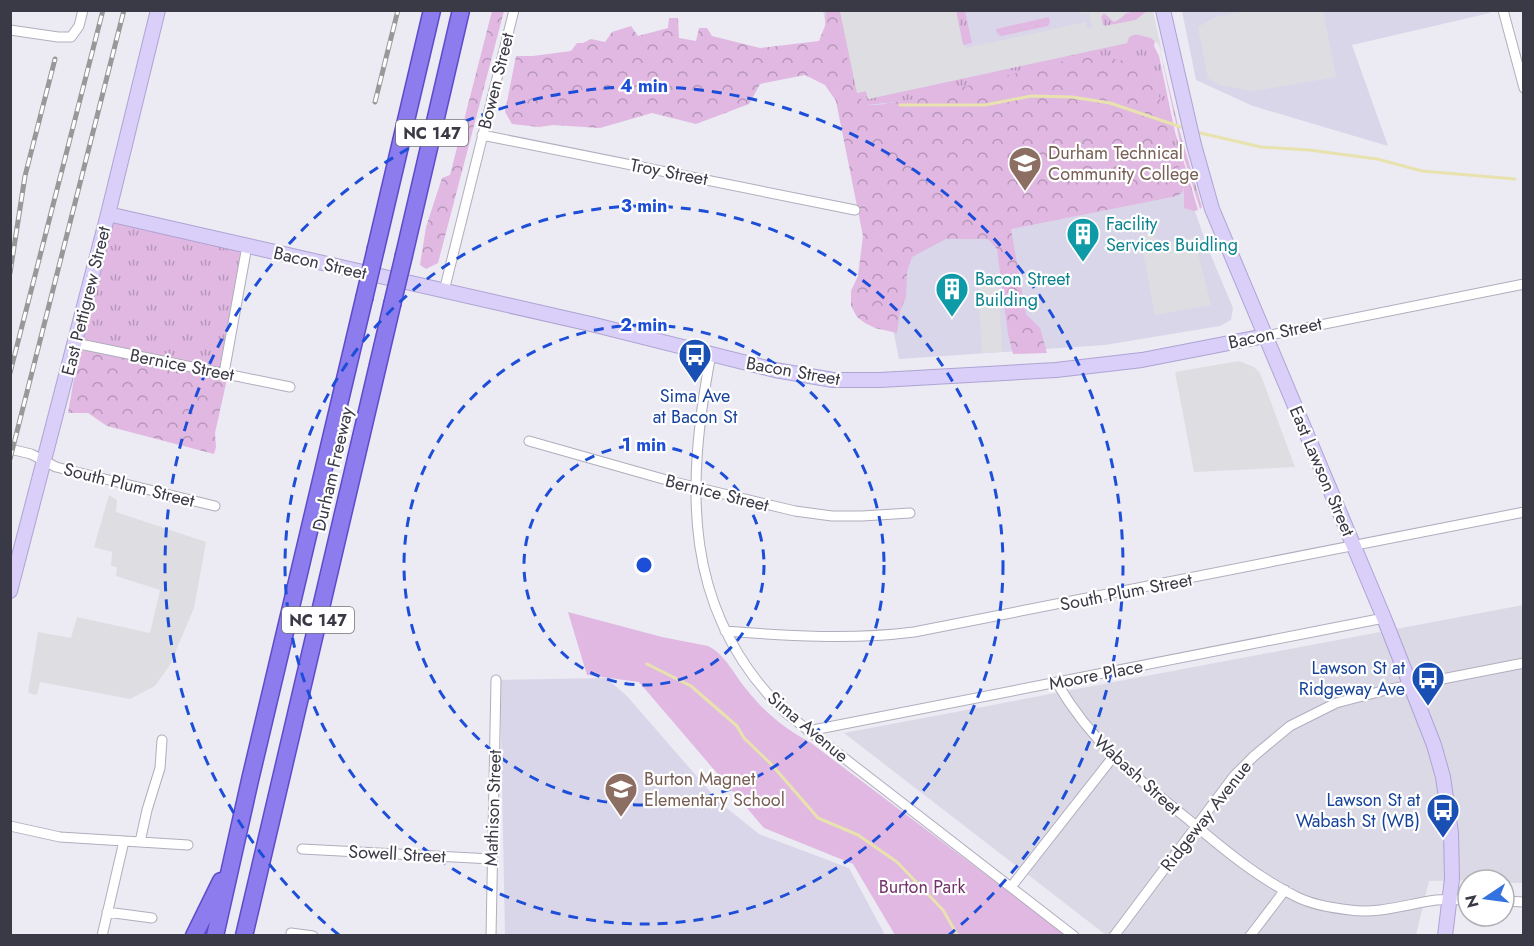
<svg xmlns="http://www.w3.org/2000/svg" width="1534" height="946" font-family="Jost,sans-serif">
<defs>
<pattern id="grass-tufts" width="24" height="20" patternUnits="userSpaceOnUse" patternTransform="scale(1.5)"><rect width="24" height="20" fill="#e0b8e2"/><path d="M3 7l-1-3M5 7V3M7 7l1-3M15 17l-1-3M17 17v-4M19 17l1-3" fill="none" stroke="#b797b9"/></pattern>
<pattern id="forest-crowns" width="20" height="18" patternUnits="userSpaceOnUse" patternTransform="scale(1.5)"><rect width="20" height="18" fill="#e0b8e2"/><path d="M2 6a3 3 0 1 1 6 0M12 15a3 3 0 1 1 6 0" fill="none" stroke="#b797b9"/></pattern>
</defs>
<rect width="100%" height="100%" fill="#eceaf3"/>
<path fill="#dbd9e6" d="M1523,605V883H1504V880L1429,881L1416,935H1106L844,733Z"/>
<path fill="#dad6ea" d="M1490,10V13L1352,45L1388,146L1253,106L1196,80L1182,11Z
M823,11H1145L1186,185L1207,246L1233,308L1231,320L1220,326L1105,345L899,359L887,299H884Z
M606,678L627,696L719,802L759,834L849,868L885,935H505L500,680Z"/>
<path fill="url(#grass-tufts)" d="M837,11H840L857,92L866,91L868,99L1127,43L1129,37C1137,32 1147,35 1155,40L1154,46L1159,56L1175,132L1198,210L1194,211L1184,208V186L1153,75L866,105L855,94Z
M956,11H965L972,43L963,45Z
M1131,11H1147L1136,20L1106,26L1103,25L1101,16L1103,14H1105L1114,22L1127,13L1128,14Z
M1050,22L1048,26L1001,36L997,33Z
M1159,46L1179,129L1202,207L1200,209L1182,151Z
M110,217L243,249L221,370L78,340Z"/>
<path fill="url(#forest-crowns)" d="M492,11H504L438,263L426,269L420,265L426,227L442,178L450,175Z
M826,11H837L855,93L867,105H878L920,98L1087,55L1126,61L1153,75L1184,186L1183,192L1177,196L1011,229L1026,314L1040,328L1047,353L1013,354L1008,334L997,249L988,239H946L912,257L907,272L906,297L900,312L897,333L875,328L865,323L857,317L851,306V291L858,276L863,236L836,101L825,85L805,75L760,84L749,104L696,124L652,113L600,128L553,125L539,127L512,124L505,112L516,56H533L571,51L577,43H583L591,39L605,42L612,32L631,26L638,36L668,28L669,18H678L679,38L696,41L699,28H707L712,36L760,48L819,41L825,26Z
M79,350L101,352L227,379L215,433L216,447L214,454L107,426L88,413H68Z"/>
<path fill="#e0b8e2" d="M1049,17L1050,22L997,33L996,29Z
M568,612L662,637L708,646C726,655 734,675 747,690C766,714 785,729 811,743L1066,935H895L853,864L764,828L639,682L587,675Z"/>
<path fill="#dedee2" d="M840,11H956L963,45L966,48L1086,22L1087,28L1091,29L1092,26L1089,13L1081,14L1080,11H1128L1121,18L1114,22L1106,14H1103L1101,17L1103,25L1105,26L1136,20L1147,11H1153L1162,52L1158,44L1151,38L1135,34L1129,37L1127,43L868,99L866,91L857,93Z
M1247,11H1323L1336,77L1253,91L1220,85L1208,78L1198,27L1216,17Z
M1148,234L1165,243L1194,238L1211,305L1155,315L1140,236Z
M998,275L1002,352L982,353L978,276Z
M1239,361L1254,367L1260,373L1295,467L1194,472L1175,372Z
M109,495L117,500L116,512L206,542L194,608L170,665L155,686L130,699L40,682L37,695L28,693L38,632L71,638L77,617L150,633L160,590L116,576L117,567L111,566L112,552L94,547Z"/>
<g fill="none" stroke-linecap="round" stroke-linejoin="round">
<path stroke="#e8e2ae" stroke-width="3" d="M900,105H985L1031,96L1072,97L1110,103L1184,128
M1196,132L1261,147L1309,150L1377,159L1422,171L1515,179
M647,664L691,686L737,726L744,738L772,765L818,818L858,835L897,862L943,910L958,936"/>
<g stroke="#b0aebd" stroke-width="11">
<path id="street" d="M1503,10L1524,88
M10,30L58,37H71L79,26L83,10
M482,135L855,210
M444,291L514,10
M1265,336L1524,284
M75,343L290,387
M711,354C686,487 681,612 786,713L1074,936
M224,373L247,246
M529,441L670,481L795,511L832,516H862L910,513
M10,449L31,454L56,467L215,506
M725,631C788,636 851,640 914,632L1524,512
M1057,683C1092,743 1135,777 1189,820C1222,848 1258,878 1297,897C1313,905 1332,908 1350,910C1380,914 1407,904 1436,900C1447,899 1457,900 1468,900
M808,731L1384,618
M10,826L60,837L188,845
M140,842L147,810L160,768L162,740
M302,849L492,859
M1011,887L1113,757
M1504,901L1524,902
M107,912L152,918
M291,933L313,936
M102,936L124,841
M491,936L496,680
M1114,936L1234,776L1254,756L1290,726L1336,703L1386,690L1524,663
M1250,936L1285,890"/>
</g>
<g stroke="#aea4d3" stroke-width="16">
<path id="secondary" d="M1163,10L1194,145L1212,209L1384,618L1434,745L1443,777L1451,833L1452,879L1445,936
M108,214L595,325L775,370L833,380H880L1056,370L1142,360L1265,336
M10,591L108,214L158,10"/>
</g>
<g stroke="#5c4ccb" stroke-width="19">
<path id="highway" d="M376,248L432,10
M404,255L461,10
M194,936L221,881
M215,936L250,780L364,299
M244,936L392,305"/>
</g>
<use href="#street" stroke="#fff" stroke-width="9"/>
<use href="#secondary" stroke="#d9cff8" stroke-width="14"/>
<use href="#highway" stroke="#8d7ced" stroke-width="16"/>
<g stroke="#989898" stroke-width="5">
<path id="rail" d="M375,102L398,10
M10,273L25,176L55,59
M10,373L103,10
M10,459L124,10"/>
</g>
<use href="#rail" stroke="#fff" stroke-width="3" stroke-dasharray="9" stroke-linecap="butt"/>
<g stroke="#5c4ccb" stroke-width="19" stroke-linecap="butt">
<path id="highway-bridge" d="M364,299L376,248
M392,305L404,255"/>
</g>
<use href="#highway-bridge" stroke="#8d7ced" stroke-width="16"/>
</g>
<g fill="none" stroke="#1d4ed8" stroke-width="3" stroke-dasharray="10 8">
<circle cx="644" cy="565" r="120"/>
<circle cx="644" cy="565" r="240"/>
<circle cx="644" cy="565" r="359"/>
<path d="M339 935A479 479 0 1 1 949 935"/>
</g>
<defs>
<g id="university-pin" transform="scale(1.725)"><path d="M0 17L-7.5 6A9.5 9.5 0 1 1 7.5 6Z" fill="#8d6e63" stroke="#fff"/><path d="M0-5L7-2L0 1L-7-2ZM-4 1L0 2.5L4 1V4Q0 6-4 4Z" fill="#fff"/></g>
<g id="building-pin" transform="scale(1.725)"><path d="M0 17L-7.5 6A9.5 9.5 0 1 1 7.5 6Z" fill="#0f9aa8" stroke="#fff"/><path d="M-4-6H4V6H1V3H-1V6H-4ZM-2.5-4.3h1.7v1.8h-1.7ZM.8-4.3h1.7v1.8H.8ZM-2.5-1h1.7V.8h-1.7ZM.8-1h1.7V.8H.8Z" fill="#fff"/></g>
<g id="bus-pin" transform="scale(1.725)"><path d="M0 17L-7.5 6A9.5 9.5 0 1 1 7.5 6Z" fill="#1a4fb4" stroke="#fff"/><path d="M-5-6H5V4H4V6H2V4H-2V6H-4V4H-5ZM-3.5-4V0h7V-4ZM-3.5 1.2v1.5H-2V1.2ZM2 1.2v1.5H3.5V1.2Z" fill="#fff"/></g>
<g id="school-pin" transform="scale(1.725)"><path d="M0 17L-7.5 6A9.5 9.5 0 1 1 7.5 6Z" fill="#8d6e63" stroke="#fff"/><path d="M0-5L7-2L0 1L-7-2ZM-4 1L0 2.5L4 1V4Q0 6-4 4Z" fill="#fff"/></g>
</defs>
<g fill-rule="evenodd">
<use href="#university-pin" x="1025" y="163"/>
<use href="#building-pin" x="1083" y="234"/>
<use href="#building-pin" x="952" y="289"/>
<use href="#bus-pin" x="695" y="355"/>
<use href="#bus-pin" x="1428" y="678"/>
<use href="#school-pin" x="621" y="789"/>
<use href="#bus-pin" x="1443" y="810"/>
</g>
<g text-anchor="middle" stroke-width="4.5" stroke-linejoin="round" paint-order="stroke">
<g fill="#fff" stroke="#75747e" stroke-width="1.5">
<rect x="396" y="120" width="72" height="26" rx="4.5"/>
<rect x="282" y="607" width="72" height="26" rx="4.5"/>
</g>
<g font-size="16" font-weight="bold" fill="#3a3946">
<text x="432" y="139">NC 147</text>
<text x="318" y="626">NC 147</text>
</g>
<g font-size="18" fill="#3a3946" stroke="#fff">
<text transform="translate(496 81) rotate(-76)" y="6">Bowen Street</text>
<text transform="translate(669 172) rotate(11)" y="6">Troy Street</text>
<text transform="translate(320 263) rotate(13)" y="6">Bacon Street</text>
<text transform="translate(86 301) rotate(-76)" y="6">East Pettigrew Street</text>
<text transform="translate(1275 333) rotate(-12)" y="6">Bacon Street</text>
<text transform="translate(182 365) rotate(11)" y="6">Bernice Street</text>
<text transform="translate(793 371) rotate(10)" y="6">Bacon Street</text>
<text transform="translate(333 469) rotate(-77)" y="6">Durham Freeway</text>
<text transform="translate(1322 471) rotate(67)" y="6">East Lawson Street</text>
<text transform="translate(129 485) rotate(14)" y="6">South Plum Street</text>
<text transform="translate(717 493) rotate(14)" y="6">Bernice Street</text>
<text transform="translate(1126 592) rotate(-11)" y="6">South Plum Street</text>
<text transform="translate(1096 675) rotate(-11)" y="6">Moore Place</text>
<text transform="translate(808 727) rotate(40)" y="6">Sima Avenue</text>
<text transform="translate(1137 775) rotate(42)" y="6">Wabash Street</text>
<text transform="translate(493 808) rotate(-88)" y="6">Mathison Street</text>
<text transform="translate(1206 816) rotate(-52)" y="6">Ridgeway Avenue</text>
<text transform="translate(397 854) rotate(3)" y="6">Sowell Street</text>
</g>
<g font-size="18" fill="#785e54" stroke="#fff" text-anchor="start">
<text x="1048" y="159">Durham Technical<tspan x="1048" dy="21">Community College</tspan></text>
<text x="644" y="785">Burton Magnet<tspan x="644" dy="21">Elementary School</tspan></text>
</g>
<g font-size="18" fill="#0d838f" stroke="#fff" text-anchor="start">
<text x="1106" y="230">Facility<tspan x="1106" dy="21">Services Buidling</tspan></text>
<text x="975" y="285">Bacon Street<tspan x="975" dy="21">Building</tspan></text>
</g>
<g font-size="18" fill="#164399" stroke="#fff" text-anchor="end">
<text x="695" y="402" text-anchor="middle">Sima Ave<tspan x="695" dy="21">at Bacon St</tspan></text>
<text x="1405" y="674">Lawson St at<tspan x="1405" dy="21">Ridgeway Ave</tspan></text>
<text x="1420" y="806">Lawson St at<tspan x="1420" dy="21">Wabash St (WB)</tspan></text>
</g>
<g font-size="18" fill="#71336a" stroke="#fff">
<text x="922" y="893">Burton Park</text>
</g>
</g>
<circle cx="644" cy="565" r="9" fill="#1d4ed8" stroke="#fff" stroke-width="3"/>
<g font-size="18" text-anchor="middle" font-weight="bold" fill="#1d4ed8" stroke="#fff" stroke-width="4.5" stroke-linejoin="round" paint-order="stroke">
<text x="644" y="92">4 min</text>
<text x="644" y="212">3 min</text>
<text x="644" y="331">2 min</text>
<text x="644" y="451">1 min</text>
</g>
<rect width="1534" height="946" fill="none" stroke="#3a3946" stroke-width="24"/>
<g transform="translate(1486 898) rotate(257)"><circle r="28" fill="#ffffff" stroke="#b0b0b5" stroke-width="1.5"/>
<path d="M0-4.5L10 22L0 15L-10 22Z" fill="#3472e0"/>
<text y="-9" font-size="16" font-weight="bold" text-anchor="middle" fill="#3a3946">N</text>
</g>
</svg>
